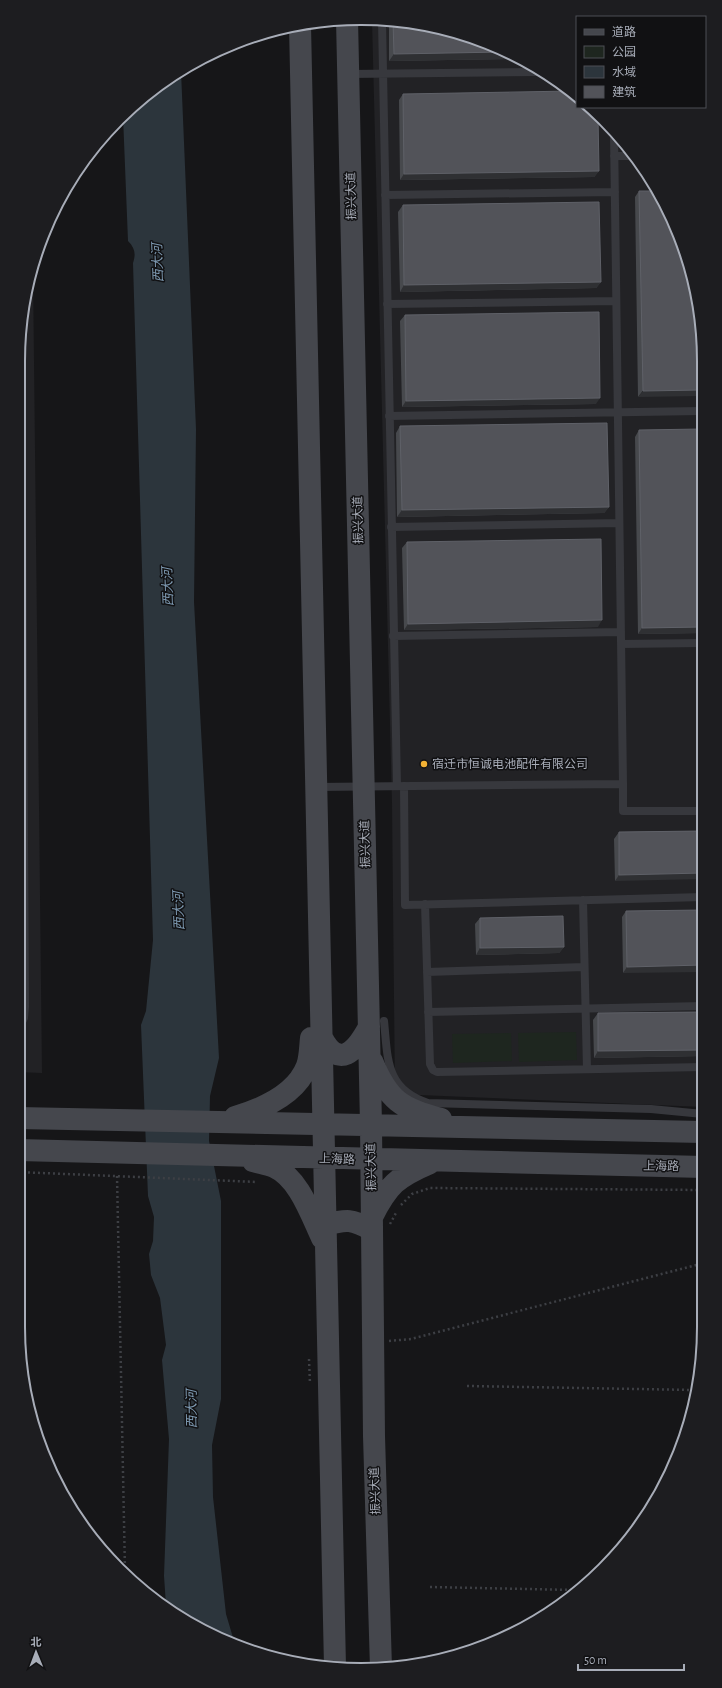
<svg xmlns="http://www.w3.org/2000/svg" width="722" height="1688" font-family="'Alegreya Sans','Noto Sans SC',sans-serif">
<rect width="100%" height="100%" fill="#161618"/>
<path fill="#222225" d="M372,20L406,21L471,36L570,89L577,96V107H588L633,152L678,230L701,316L703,1107L395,1094L392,803Z
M33,272L42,1073L18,1072V361Z"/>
<path fill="#1e261f" d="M576,1032L577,1060L519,1062L518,1033Z
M511,1033L512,1061L453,1063L452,1034Z"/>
<path fill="#2c353c" d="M181,71L196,429L194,602L219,1058L210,1096L209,1141L221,1201V1399L212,1445L213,1497L226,1614L234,1641L189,1624L166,1605L164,1576L169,1439L162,1360L166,1345L160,1298L151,1275L149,1254L153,1241L154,1217L148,1196L141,1025L146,1011L153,940L133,263C136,254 135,248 128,241L123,116L152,89Z"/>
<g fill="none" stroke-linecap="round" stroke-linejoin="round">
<path stroke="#3d3f44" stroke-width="2.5" stroke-dasharray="2 3" stroke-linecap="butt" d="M18,1172L257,1182
M117,1176L125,1571
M401,1205L412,1194L430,1188L704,1190
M390,1224L396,1213
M389,1341L411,1339L704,1263
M309,1359L310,1384
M467,1386L694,1390
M430,1587L574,1590"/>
<path stroke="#37383d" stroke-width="8" d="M382,20L397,786
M349,74L539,72
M614,156H635
M385,195L615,192
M387,304L616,301
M389,416L701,411
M391,527L619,523
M393,636L621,632
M621,644L702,643
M623,784V811H702
M404,786L405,905L703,897
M316,787L623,784L614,133
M583,900L587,1069
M425,904L430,1064L433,1070L437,1072L703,1067
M427,972L584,967
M428,1012L703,1006
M384,1021C388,1059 385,1089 428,1103L651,1109L703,1114
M18,1030L24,1018L25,1007L21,341"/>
<path stroke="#45474d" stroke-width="22" d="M347,19L371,1124L374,1436L381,1668
M300,25L335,1667
M321,1036C339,1071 356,1051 369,1027
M372,1061C388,1100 401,1109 441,1119
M235,1117C262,1109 296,1095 307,1066C310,1058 310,1047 311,1038
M18,1118L703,1132
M18,1150L704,1167
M253,1161C259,1163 267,1164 274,1167C299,1178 311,1215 322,1238
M372,1217C388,1185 397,1177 430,1163
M325,1225C347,1219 352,1219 372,1230"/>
</g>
<path fill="#47494d" d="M389,20L406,21L471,36L513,59L389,61Z
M403,94L599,171L594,177L400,180L399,100Z
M639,191L701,316L638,397L635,197Z
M403,205L601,282L596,288L400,292L398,212Z
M405,315L596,404L402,407L400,321Z
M400,426L609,507L604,513L397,517L396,433Z
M639,430L702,633L638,634L635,437Z
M407,542L598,627L404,630L402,548Z
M703,831L615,881L614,839L619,832Z
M703,910L623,973L622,917L626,911Z
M480,918L564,947L559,953L476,955L475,924Z
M703,1012V1056L594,1058L593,1020L598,1013Z"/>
<path fill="#2f3033" d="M502,52L513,59L389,61L394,54Z
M599,171L594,177L400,180L404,174Z
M601,282L596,288L400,292L404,285Z
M701,390V396L638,397L643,391Z
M600,398L596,404L402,407L406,401Z
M609,507L604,513L397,517L402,510Z
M602,620L598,627L404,630L408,624Z
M702,627V633L638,634L642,628Z
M703,873V879L615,881L619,875Z
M564,947L559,953L476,955L480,948Z
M703,965V972L623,973L627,967Z
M703,1050V1056L594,1058L598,1051Z"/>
<path fill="#525359" stroke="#5f6168" d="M393,21H406L471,36L502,52L394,54Z
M572,91L577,96V107H588L598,117L599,171L404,174L403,94Z
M639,191H655L678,230L701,316V390L643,391Z
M599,202L601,282L404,285L403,205Z
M599,312L600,398L406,401L405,315Z
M607,423L609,507L402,510L400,426Z
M701,429L702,627L642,628L639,430Z
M601,539L602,620L408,624L407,542Z
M703,831V873L619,875V832Z
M703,910V965L627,967L626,911Z
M563,916L564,947L480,948V918Z
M703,1012V1050L598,1051V1013Z"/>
<circle fill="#f2b134" stroke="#111113" stroke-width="1.5" cx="424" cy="764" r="4"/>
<g text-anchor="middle" stroke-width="3" stroke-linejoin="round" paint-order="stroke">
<g font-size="12" fill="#a8adb8" stroke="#111113">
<text transform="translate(351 196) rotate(-91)" y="4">振兴大道</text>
<text transform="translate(358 520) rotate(-91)" y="4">振兴大道</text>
<text transform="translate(365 844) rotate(-91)" y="4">振兴大道</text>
<text transform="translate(337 1159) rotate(2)" y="4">上海路</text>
<text transform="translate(661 1166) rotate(1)" y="4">上海路</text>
<text transform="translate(371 1167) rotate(-91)" y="4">振兴大道</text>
<text transform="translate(375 1491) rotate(-92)" y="4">振兴大道</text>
</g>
<g font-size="12" fill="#a8adb8" stroke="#111113" text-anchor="start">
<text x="432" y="768">宿迁市恒诚电池配件有限公司</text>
</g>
<g font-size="13" font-style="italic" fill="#7f9bb3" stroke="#111113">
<text transform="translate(157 263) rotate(-92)" y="5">西大河</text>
<text transform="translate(167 587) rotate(-92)" y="5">西大河</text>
<text transform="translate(178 911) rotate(-92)" y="5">西大河</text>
<text transform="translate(191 1409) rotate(-91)" y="5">西大河</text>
</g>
</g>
<path d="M0 0H722V1688H0ZM361 25H361A336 336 0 0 1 697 361V1327A336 336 0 0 1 361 1663H361A336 336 0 0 1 25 1327V361A336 336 0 0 1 361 25Z" fill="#1d1d20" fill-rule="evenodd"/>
<path fill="none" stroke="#a8adb8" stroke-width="2" d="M361 25H361A336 336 0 0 1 697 361V1327A336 336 0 0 1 361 1663H361A336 336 0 0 1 25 1327V361A336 336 0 0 1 361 25Z"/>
<rect x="576" y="16" width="130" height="92" fill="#111113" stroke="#4d4f55"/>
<rect x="584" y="29" width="20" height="6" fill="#45474d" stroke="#4d4f55"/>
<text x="612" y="36" font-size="12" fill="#a8adb8">道路</text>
<rect x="584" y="46" width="20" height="12" fill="#1e261f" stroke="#4d4f55"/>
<text x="612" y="56" font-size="12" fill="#a8adb8">公园</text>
<rect x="584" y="66" width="20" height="12" fill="#2c353c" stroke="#4d4f55"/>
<text x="612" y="76" font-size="12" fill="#a8adb8">水域</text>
<rect x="584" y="86" width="20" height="12" fill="#525359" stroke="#4d4f55"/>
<text x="612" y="96" font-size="12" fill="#a8adb8">建筑</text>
<g transform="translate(36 1652) rotate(359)" stroke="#111113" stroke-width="3" paint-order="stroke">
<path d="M0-3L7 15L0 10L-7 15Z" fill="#a8adb8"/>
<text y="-6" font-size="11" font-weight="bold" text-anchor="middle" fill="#a8adb8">北</text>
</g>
<path d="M578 1664v6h106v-6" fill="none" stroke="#a8adb8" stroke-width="2"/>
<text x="584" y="1664" font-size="12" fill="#a8adb8" stroke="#111113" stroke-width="3" paint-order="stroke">50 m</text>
</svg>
